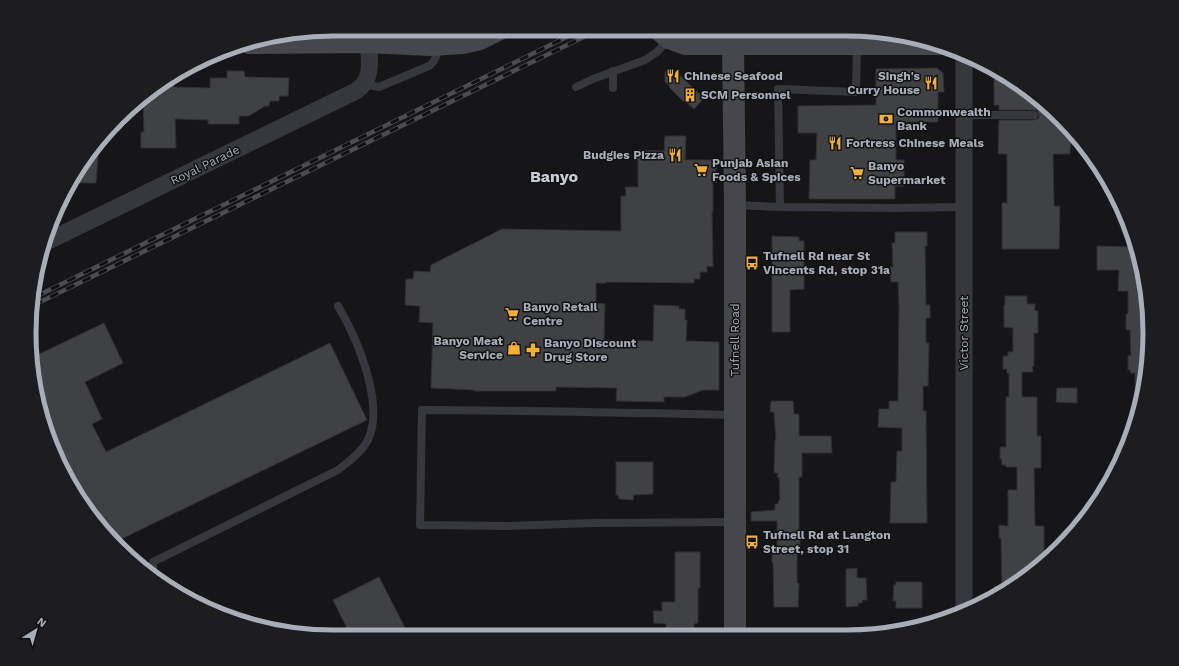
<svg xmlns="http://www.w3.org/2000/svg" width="1179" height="666" font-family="'Work Sans',sans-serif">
<rect width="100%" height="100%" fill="#161618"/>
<path fill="#404145" stroke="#303034" d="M937,68L943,73L944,92H938V122H896V160H904V186H895V199H809L810,160H816L817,133H798V106L876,105V69Z
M673,69L704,98L694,109L686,102L685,103L669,87L670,86L665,82V72Z
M227,71H244L245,77L289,78L288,96H279V101H270L269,106H265L249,116H239V124H208V120L175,119L176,148H141V132H144L143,97L148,92L174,78V87L210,88V78H227Z
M994,78L1011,79L1047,105L1071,131L1070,154H1053L1054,206H1060L1059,249H1002V203H1007V154H998L999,120H1034L1039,118V115L1037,110H999V105H994Z
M665,136H686L685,160H716V181H713V212H712L713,267L707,266V272H700V279H694V283L606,282V283H596V303L605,304L604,340L653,341L654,305L679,306V309H685V320H687L686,341L719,342V390H703L685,397H664V402L616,401L617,388L556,387V391H474V390L431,388L433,323L419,322L420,306L405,305L406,279H413L414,271L430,272L431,265L502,229L621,231V196H626L625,187H638V150L664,151Z
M99,144L96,183H72L80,164Z
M895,232H927V246H925L926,305H930V318H926V343H929L928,386H923V411H926L927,523H890L891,482H896L897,451H902V428L878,427L879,409H889V401H898L899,306L898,282H891L890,267H893L892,243H895Z
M772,236L799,237V241H804V289L790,290V332H772Z
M1097,246L1137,247L1140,255L1149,313L1147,373L1140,406H1135V373H1131L1130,370H1128V355L1131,356L1130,330H1126V314H1128V291H1118L1119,270H1097Z
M1005,296H1027V304H1035V311H1038V333H1034V366H1032L1033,372H1022V397H1037V436H1041V468H1034L1035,526H1044V550H1047V559L1015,586L1011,588L1002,589L1001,538H999V525L1008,526V490H1017V467H1006V465H1002V459H1000V447H1006V397H1009V373H1007V369H1003V356H1008V352H1013V328L1004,327V305H1005Z
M104,323L123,363L85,382L102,419L92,424L106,452L330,343L367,420L115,542L104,533L52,449L31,358Z
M1057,388H1077V403L1056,402Z
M771,401H793L794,414H799V436H831L832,453H802V477H799V535H800V553H797V583H799L798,607H774L773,563H772V550H777V521H751V512L775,510V504H778L779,500H780L779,477H777L778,473H774L775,440H776L774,412H770Z
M616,462H653V494L634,495L633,500L619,499L618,495H616Z
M675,552H700V588H698V623L694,624V630L666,629V624L654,623L653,611H662V602H675Z
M857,568V578H866L867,600H862V603H858V606L846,607V569Z
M379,577L398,614L409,636H351L333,600Z
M896,582H922V608H896V601H893L894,585H896Z"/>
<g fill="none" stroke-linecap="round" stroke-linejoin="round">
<path stroke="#37383d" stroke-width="8" d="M364,84L379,87L429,66L434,61L440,47
M576,87L593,79L645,60L657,52L669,39
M613,88V71
M964,115H1034
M736,205L780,207L895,208L964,207
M780,207L778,89L856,92L857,44
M734,522L594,523L509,526L420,525L422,410C526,410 630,413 735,415
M153,573V562L338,470C349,461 361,453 368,440C385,403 357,338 338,306"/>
<path stroke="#37383d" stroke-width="17" d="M441,44L444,29
M964,54V611
M44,243L356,91C373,80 370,61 368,42"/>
<path stroke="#45474d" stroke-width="22" d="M658,29L669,38L685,44H940
M249,43L368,42L430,45L463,43L480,39L500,29
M733,45L735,205V635"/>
<g stroke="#4a4c52" stroke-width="4.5">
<path id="rail" d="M35,297L583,29
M34,305L600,29"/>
</g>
<use href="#rail" stroke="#111113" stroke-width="3" stroke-dasharray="9" stroke-linecap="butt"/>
</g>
<defs>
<g id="restaurant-bare" transform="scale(1.08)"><path d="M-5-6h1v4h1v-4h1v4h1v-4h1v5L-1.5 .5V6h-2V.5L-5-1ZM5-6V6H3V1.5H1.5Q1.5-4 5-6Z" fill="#f2b134" stroke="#111113" stroke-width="2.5" paint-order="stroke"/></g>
<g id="building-bare" transform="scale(1.08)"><path d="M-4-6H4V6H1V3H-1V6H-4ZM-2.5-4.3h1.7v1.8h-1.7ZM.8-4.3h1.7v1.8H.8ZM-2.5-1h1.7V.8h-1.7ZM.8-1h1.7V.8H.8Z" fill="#f2b134" stroke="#111113" stroke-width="2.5" paint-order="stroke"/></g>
<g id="bank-bare" transform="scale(1.08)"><path d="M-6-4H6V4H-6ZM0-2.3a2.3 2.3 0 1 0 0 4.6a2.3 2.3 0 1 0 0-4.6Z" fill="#f2b134" stroke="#111113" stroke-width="2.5" paint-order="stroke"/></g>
<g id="supermarket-bare" transform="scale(1.08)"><path d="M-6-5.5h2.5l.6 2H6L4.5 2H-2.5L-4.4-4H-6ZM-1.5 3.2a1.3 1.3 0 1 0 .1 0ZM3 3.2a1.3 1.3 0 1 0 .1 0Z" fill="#f2b134" stroke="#111113" stroke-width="2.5" paint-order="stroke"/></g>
<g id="bus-bare" transform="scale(1.08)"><path d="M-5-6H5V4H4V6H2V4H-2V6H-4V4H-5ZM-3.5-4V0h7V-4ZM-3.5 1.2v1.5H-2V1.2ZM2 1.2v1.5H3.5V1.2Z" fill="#f2b134" stroke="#111113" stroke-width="2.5" paint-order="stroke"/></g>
<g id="shop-bare" transform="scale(1.08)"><path d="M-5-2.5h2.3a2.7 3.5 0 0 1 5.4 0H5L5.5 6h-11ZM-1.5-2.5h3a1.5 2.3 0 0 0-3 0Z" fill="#f2b134" stroke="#111113" stroke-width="2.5" paint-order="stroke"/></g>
<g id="pharmacy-bare" transform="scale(1.08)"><path d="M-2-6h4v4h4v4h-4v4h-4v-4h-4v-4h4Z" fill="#f2b134" stroke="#111113" stroke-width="2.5" paint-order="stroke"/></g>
</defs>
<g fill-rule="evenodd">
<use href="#restaurant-bare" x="673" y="76"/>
<use href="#restaurant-bare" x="931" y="83"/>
<use href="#building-bare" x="690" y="95"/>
<use href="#bank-bare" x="886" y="119"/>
<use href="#restaurant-bare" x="835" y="143"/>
<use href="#restaurant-bare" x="675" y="155"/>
<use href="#supermarket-bare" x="701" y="170"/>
<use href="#supermarket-bare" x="857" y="173"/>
<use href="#bus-bare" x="752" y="263"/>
<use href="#supermarket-bare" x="512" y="314"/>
<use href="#shop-bare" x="514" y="348"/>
<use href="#pharmacy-bare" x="533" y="350"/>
<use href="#bus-bare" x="752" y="542"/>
</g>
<g text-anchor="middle" stroke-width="3" stroke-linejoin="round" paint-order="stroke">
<g font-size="12" font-weight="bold" fill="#a8adb8" stroke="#111113" text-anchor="start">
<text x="684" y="80">Chinese Seafood</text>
<text x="920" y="80" text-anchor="end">Singh's<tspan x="920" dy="14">Curry House</tspan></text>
<text x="701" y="99">SCM Personnel</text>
<text x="897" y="116">Commonwealth<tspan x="897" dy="14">Bank</tspan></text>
<text x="846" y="147">Fortress Chinese Meals</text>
<text x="664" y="159" text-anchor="end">Budgies Pizza</text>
<text x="712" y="167">Punjab Asian<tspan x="712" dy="14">Foods &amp; Spices</tspan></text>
<text x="868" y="170">Banyo<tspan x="868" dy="14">Supermarket</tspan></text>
<text x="763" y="260">Tufnell Rd near St<tspan x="763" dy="14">Vincents Rd, stop 31a</tspan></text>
<text x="523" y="311">Banyo Retail<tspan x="523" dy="14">Centre</tspan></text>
<text x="503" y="345" text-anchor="end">Banyo Meat<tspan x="503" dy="14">Service</tspan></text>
<text x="544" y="347">Banyo Discount<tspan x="544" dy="14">Drug Store</tspan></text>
<text x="763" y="539">Tufnell Rd at Langton<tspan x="763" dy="14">Street, stop 31</tspan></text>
</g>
<g font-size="12" fill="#a8adb8" stroke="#111113">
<text transform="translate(205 165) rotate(-26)" y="4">Royal Parade</text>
<text transform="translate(964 333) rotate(-90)" y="4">Victor Street</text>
<text transform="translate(735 340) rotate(-90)" y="4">Tufnell Road</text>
</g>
<g font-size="16" font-weight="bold" fill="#c9ccd4" stroke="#111113">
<text x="554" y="182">Banyo</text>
</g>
</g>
<path d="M0 0H1179V666H0ZM333 36H846A297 297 0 0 1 1143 333V333A297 297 0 0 1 846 630H333A297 297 0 0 1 36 333V333A297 297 0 0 1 333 36Z" fill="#1d1d20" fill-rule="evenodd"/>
<path fill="none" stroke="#a8adb8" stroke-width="5" d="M333 36H846A297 297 0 0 1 1143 333V333A297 297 0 0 1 846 630H333A297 297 0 0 1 36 333V333A297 297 0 0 1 333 36Z"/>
<g transform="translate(36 630) rotate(37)" stroke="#111113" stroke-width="3" paint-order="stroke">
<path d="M0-3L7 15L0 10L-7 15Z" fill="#a8adb8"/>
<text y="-6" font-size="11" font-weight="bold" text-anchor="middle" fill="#a8adb8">N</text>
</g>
</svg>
